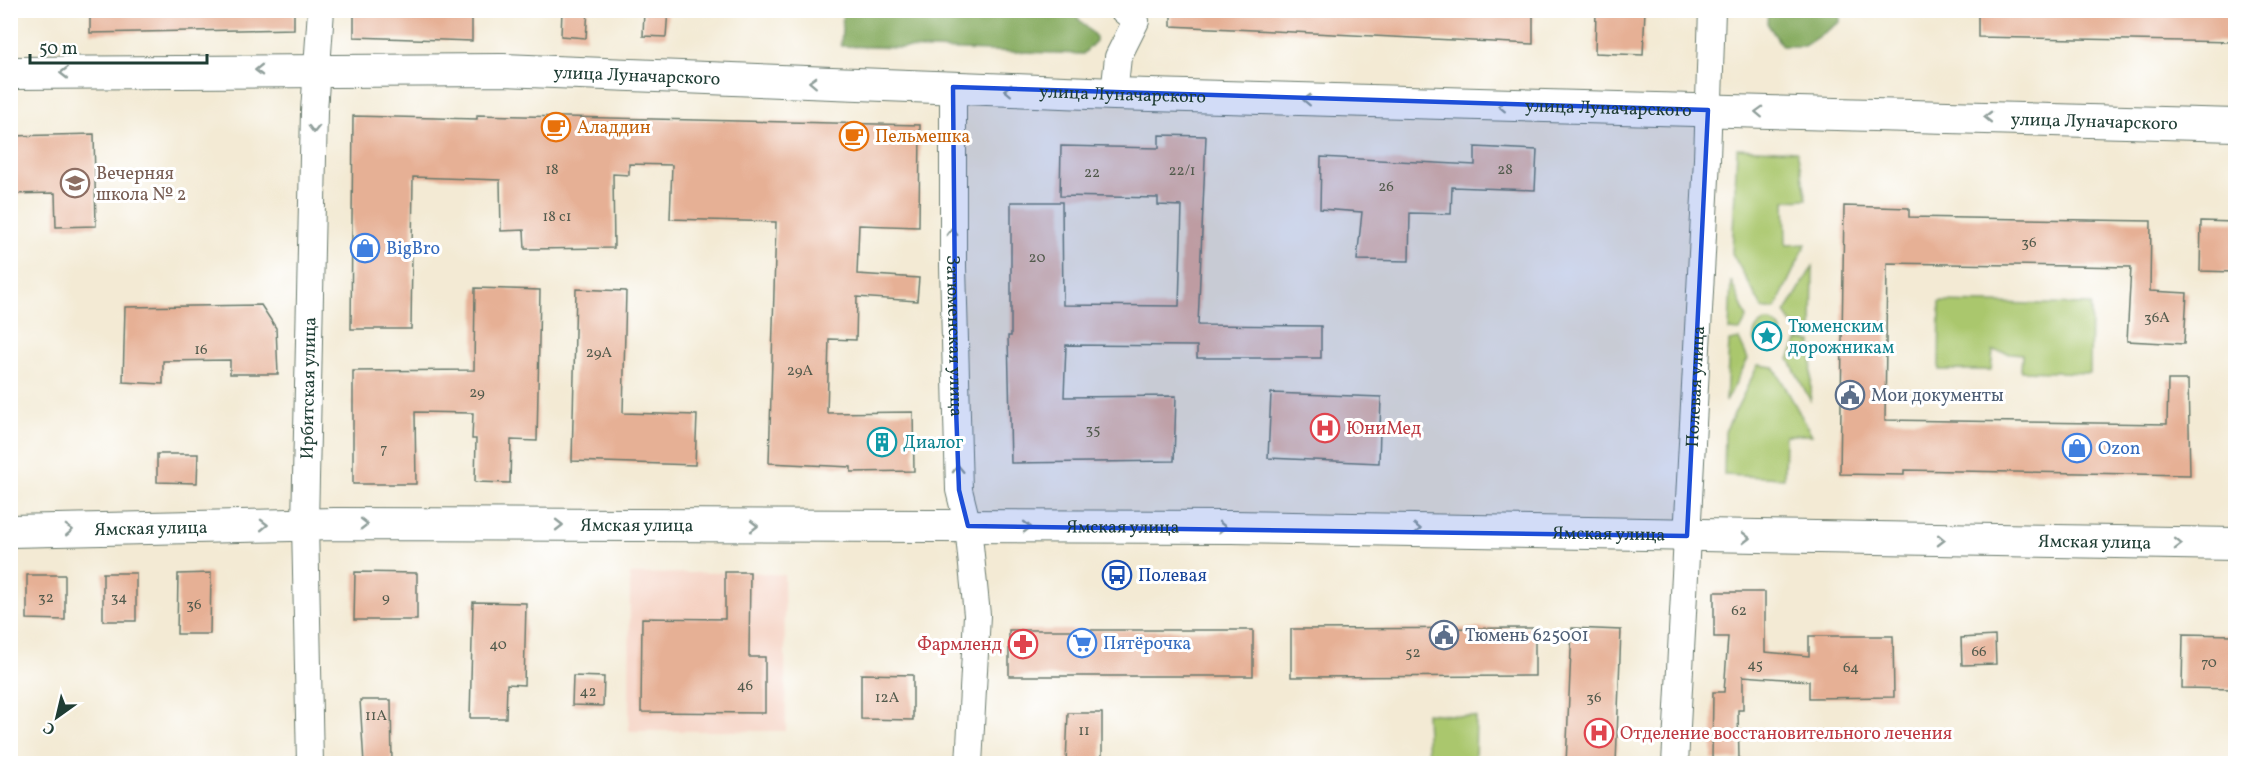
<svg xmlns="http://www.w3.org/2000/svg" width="2246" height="774" font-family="Vollkorn,serif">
<rect width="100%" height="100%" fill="#fff"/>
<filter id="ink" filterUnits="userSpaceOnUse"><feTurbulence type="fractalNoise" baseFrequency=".0167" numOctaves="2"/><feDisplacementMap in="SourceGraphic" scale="12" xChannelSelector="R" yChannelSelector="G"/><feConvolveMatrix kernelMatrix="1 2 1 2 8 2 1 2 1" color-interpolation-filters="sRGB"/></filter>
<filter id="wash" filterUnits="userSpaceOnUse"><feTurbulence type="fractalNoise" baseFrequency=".008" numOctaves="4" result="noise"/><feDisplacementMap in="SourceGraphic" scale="24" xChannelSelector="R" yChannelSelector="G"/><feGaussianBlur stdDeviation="1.35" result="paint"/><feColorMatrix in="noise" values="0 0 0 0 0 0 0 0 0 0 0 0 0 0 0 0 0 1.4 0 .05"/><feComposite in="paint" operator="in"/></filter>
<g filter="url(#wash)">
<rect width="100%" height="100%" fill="#f3ead4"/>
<path fill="#f5d2c2" d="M750,572L784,575L786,731H629L630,574Z"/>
<path fill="#aac76d" stroke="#648250" stroke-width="1.5" d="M1737,148L1797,151L1807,199L1785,200L1786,245L1806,244L1775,309H1763L1732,253Z
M1813,266L1812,331H1797L1785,313Z
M1731,281L1747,318L1740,331L1729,330Z
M1940,302L2091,305L2090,373L2021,371L2022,354L1993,351L1991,370H1939Z
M1754 336a14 14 0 1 1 28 0a14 14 0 1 1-28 0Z
M1739,339L1748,359L1726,402L1729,341Z
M1798,340L1812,342L1811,402L1789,359Z
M1758,365L1774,367L1812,435H1785L1784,478L1724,475L1725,432Z
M1426,713L1476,717L1475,763H1428Z"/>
<path fill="#87ac60" stroke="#53744a" stroke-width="1.5" d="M843,10L1071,11L1096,37V41L1083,54L841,46Z
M1768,11H1840V22L1804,46H1782L1767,23Z"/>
<g id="blocks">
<path fill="#e6b095" d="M90,10H294V29L90,33Z
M354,10H472V41L354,37Z
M562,10H588L586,38L561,36Z
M644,10H668L666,37L643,36Z
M1171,10H1533V44L1171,26Z
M1596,10H1645L1643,55L1595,53Z
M1978,10H2235V42L1978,37Z
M477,115L920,125L919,227L859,225L857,274L919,278L917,301L857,297L856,340L829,339L827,413L913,412L914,471L851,472V467L769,463L776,222L670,219L672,165L629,164V175L613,174L614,248L525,249L524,230L501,231L500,180L413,177L411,329H351L353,116L477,119Z
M94,134L96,226L56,227L55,193L10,194V136Z
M1159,135L1206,136L1198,325L1321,326V358H1197V346L1066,345L1064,397L1176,396L1174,461L1011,463L1008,336H1011V202H1062L1063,305L1179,306L1182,206L1158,205V198L1060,196L1061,146L1159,148Z
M1475,147L1537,150L1535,190L1452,187L1451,214L1410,213L1409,261L1357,260L1362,212L1320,209L1321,157L1475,165Z
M1844,206L1909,208V217L2151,221L2150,291L2187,293L2184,344L2127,341L2131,267L1887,263L1885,420L2167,424L2168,380H2188L2190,475L1904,470V475L1840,474Z
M2201,221L2235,222V272L2200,271Z
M475,288L540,290L537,441L511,440L510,483L475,482L476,439H472L473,413L415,412L416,484H353V371L474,370Z
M576,289L626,291L623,413L697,415L695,465L572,461Z
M261,305L276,328L278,374H230V360L163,361V384L123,382L125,307Z
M1271,393L1381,397L1379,463L1268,458Z
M157,454H198L197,483L157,482Z
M355,572L417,573V620H354Z
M725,572H750L749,657H765V713L641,712L642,618L725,619Z
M103,573H136V621H103Z
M211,573L210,634H177L178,574Z
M27,575H65V620L27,619Z
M1714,592H1765V652L1809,656V636H1893L1894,697L1809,698V681L1743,676V710H1738L1739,759L1712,760L1713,692H1724L1728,637H1714Z
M473,602L526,603L524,685L507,684L506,718H470Z
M1535,628V676L1291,677V629Z
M1572,628L1621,630L1616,764H1566Z
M1009,630H1253V676H1009Z
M2183,634L2235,635V689L2182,688Z
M1995,636L1996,664L1962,665L1961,638Z
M861,674L913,675V720L861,719Z
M573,676L604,677L603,706L572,705Z
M360,700H391L392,764H364Z
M1068,713H1102V764H1066Z"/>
</g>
</g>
<g filter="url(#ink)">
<use href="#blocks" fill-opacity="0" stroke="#697a6c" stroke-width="1.5"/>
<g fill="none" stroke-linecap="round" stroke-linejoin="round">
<g stroke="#697a6c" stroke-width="28">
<g id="minor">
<path id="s1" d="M953,87V266L959,490L968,526L977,615L969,764"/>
<path d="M1114,94L1118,57L1136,21L1123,10"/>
<path id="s2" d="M310,764L305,524L314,111L321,10"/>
<path id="s3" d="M1675,764L1707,159L1712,10"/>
</g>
</g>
<g stroke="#697a6c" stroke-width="34">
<g id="major">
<path id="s4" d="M10,73L503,70L1114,94L2236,125"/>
<path id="s5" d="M10,531L335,524L1231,527L2236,544"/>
</g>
</g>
<use href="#minor" stroke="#fff" stroke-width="26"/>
<use href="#major" stroke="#fff" stroke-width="32"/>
</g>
<defs><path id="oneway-chevron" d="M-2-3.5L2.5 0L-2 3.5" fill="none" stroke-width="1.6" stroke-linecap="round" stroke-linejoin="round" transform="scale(1.5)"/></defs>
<g stroke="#8f9e9a">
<use href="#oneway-chevron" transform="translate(259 70) rotate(179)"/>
<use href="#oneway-chevron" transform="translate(64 73) rotate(180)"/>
<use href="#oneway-chevron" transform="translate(813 82) rotate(-178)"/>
<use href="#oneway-chevron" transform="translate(1008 90) rotate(-178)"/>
<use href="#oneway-chevron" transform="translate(1307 100) rotate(-178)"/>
<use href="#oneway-chevron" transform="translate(1502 106) rotate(-178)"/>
<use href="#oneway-chevron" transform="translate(1759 112) rotate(-178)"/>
<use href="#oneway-chevron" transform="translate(1988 117) rotate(-179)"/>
<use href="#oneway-chevron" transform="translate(314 129) rotate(91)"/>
<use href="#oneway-chevron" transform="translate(952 232) rotate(-91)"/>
<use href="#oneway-chevron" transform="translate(958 469) rotate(-92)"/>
<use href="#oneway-chevron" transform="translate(364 524)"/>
<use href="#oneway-chevron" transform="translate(264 525) rotate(-1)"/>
<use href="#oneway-chevron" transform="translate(559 525)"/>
<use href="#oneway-chevron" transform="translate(754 526)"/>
<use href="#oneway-chevron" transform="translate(1027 527)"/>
<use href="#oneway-chevron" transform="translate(1222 527)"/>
<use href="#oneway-chevron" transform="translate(1417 529) rotate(1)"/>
<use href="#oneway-chevron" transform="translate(69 530) rotate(-2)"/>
<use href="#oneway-chevron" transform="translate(1746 538) rotate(1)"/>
<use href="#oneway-chevron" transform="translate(1941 540) rotate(1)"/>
<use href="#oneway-chevron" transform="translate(2178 544) rotate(1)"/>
</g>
</g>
<path fill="#1d4ed8" fill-opacity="0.2" stroke="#1d4ed8" stroke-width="4.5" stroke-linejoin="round" d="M953,87L1708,110L1687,536L968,526L959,490L956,408Z"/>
<defs>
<g id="cafe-ring" transform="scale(1.5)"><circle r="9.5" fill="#fff" stroke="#e8710a" stroke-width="1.5"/><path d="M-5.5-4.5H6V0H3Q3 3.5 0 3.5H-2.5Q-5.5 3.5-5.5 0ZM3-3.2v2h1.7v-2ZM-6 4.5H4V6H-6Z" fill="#e8710a"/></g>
<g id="school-ring" transform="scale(1.5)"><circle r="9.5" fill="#fff" stroke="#8d6e63" stroke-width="1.5"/><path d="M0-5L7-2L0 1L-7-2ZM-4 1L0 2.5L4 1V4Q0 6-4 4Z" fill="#8d6e63"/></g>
<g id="shop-ring" transform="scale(1.5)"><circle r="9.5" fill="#fff" stroke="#3f7fe0" stroke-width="1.5"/><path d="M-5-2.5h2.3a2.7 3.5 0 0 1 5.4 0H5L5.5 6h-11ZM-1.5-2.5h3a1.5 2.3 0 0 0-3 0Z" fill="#3f7fe0"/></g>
<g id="sight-ring" transform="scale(1.5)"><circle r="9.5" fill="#fff" stroke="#0f9aa8" stroke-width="1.5"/><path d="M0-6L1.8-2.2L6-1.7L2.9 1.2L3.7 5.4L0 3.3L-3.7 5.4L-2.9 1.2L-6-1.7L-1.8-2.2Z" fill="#0f9aa8"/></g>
<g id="civic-ring" transform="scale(1.5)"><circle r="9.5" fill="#fff" stroke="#5c6f8a" stroke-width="1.5"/><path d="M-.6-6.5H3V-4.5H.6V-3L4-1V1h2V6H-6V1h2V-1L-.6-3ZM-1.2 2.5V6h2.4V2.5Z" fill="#5c6f8a"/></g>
<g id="hospital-ring" transform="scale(1.5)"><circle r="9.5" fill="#fff" stroke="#e0444e" stroke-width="1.5"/><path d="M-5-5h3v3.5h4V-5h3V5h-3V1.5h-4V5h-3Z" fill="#e0444e"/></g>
<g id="building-ring" transform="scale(1.5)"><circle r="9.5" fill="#fff" stroke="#0f9aa8" stroke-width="1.5"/><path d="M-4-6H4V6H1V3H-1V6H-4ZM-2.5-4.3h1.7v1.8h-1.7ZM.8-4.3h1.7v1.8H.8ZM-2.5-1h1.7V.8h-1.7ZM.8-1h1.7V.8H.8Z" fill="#0f9aa8"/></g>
<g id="bus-ring" transform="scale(1.5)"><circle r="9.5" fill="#fff" stroke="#1a4fb4" stroke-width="1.5"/><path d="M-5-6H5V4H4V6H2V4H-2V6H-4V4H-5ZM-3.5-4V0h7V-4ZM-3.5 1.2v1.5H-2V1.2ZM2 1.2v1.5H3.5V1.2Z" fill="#1a4fb4"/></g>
<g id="supermarket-ring" transform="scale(1.5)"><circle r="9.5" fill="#fff" stroke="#3f7fe0" stroke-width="1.5"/><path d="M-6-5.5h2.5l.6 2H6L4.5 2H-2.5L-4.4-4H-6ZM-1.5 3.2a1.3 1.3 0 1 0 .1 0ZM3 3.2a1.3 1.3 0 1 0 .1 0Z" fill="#3f7fe0"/></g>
<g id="pharmacy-ring" transform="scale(1.5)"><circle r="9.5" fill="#fff" stroke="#e0444e" stroke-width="1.5"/><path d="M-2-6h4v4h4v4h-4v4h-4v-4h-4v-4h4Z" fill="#e0444e"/></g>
</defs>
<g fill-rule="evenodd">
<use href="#cafe-ring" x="556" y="127"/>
<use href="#cafe-ring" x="854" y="136"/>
<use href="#school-ring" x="75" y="183"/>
<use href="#shop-ring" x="365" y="248"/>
<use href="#sight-ring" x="1767" y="336"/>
<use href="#civic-ring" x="1850" y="395"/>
<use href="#hospital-ring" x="1325" y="428"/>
<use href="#building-ring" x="882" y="442"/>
<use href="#shop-ring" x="2077" y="448"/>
<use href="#bus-ring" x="1117" y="575"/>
<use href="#civic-ring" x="1444" y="635"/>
<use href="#supermarket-ring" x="1082" y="643"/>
<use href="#pharmacy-ring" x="1023" y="644"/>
<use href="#hospital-ring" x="1599" y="733"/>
</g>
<g text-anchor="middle" stroke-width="6" stroke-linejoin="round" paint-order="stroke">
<g font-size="15" fill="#515a4c">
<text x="552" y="174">18</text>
<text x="1505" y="174">28</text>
<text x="1182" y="175">22/1</text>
<text x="1092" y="177">22</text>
<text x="1386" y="191">26</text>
<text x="557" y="221">18 c1</text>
<text x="2029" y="247">36</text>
<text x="1037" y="262">20</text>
<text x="2157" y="322">36А</text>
<text x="201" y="354">16</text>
<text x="599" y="357">29А</text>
<text x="800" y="375">29А</text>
<text x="477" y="397">29</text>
<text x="1093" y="434">35</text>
<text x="384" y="453">7</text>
<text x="46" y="602">32</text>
<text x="119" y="602">34</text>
<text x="386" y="602">9</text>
<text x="194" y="609">36</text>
<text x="1739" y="615">62</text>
<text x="498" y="649">40</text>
<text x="1979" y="656">66</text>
<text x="1413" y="657">52</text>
<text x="2209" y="667">70</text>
<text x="1755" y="669">45</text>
<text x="1851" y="672">64</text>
<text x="745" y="690">46</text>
<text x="588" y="696">42</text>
<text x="887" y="702">12А</text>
<text x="1594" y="702">36</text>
<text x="376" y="720">11А</text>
<text x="1084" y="735">11</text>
</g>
<g font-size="18" fill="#1f3d34" stroke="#fff">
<text dy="6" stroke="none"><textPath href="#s4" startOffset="627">улица Луначарского</textPath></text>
<text dy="6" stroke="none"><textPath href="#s4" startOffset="1113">улица Луначарского</textPath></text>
<text dy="6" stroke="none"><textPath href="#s4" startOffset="1599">улица Луначарского</textPath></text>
<text dy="6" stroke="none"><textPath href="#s4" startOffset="2085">улица Луначарского</textPath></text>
<text dy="6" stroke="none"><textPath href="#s1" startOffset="249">Затюменская улица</textPath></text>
<text dy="6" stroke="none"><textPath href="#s2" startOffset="376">Ирбитская улица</textPath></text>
<text dy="6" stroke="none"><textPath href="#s3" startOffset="378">Полевая улица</textPath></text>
<text dy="6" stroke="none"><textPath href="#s5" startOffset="627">Ямская улица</textPath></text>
<text dy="6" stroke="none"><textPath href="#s5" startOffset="1113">Ямская улица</textPath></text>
<text dy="6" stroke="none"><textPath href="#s5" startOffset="141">Ямская улица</textPath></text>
<text dy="6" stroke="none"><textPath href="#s5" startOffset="1599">Ямская улица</textPath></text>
<text dy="6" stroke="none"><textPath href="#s5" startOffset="2085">Ямская улица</textPath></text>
</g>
<g font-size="18" fill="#c56008" stroke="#fff" text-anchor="start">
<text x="577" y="133">Аладдин</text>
<text x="875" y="142">Пельмешка</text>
</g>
<g font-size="18" fill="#785e54" stroke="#fff" text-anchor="start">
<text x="96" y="179">Вечерняя<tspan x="96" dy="21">школа № 2</tspan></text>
</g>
<g font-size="18" fill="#366cbe" stroke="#fff" text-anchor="start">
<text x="386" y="254">BigBro</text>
<text x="2098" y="454">Ozon</text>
<text x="1103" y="649">Пятёрочка</text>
</g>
<g font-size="18" fill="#0d838f" stroke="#fff" text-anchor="start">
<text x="1788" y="332">Тюменским<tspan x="1788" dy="21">дорожникам</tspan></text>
<text x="903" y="448">Диалог</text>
</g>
<g font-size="18" fill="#4e5e75" stroke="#fff" text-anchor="start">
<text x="1871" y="401">Мои документы</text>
<text x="1465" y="641">Тюмень 625001</text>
</g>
<g font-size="18" fill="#be3a42" stroke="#fff" text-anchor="start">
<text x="1346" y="434">ЮниМед</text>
<text x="1002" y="650" text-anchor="end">Фармленд</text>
<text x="1620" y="739">Отделение восстановительного лечения</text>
</g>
<g font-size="18" fill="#164399" stroke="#fff" text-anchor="start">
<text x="1138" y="581">Полевая</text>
</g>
</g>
<rect width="2246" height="774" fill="none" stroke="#fff" stroke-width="36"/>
<g transform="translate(57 717) rotate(214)" stroke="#ffffff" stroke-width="4.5" paint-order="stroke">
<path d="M0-4.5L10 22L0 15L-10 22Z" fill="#1f3d34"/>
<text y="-9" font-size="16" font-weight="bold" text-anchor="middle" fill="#1f3d34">С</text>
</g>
<path d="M30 54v9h177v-9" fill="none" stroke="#1f3d34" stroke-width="3"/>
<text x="39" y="54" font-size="18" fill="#1f3d34" stroke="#ffffff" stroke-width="4.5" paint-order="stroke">50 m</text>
</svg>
